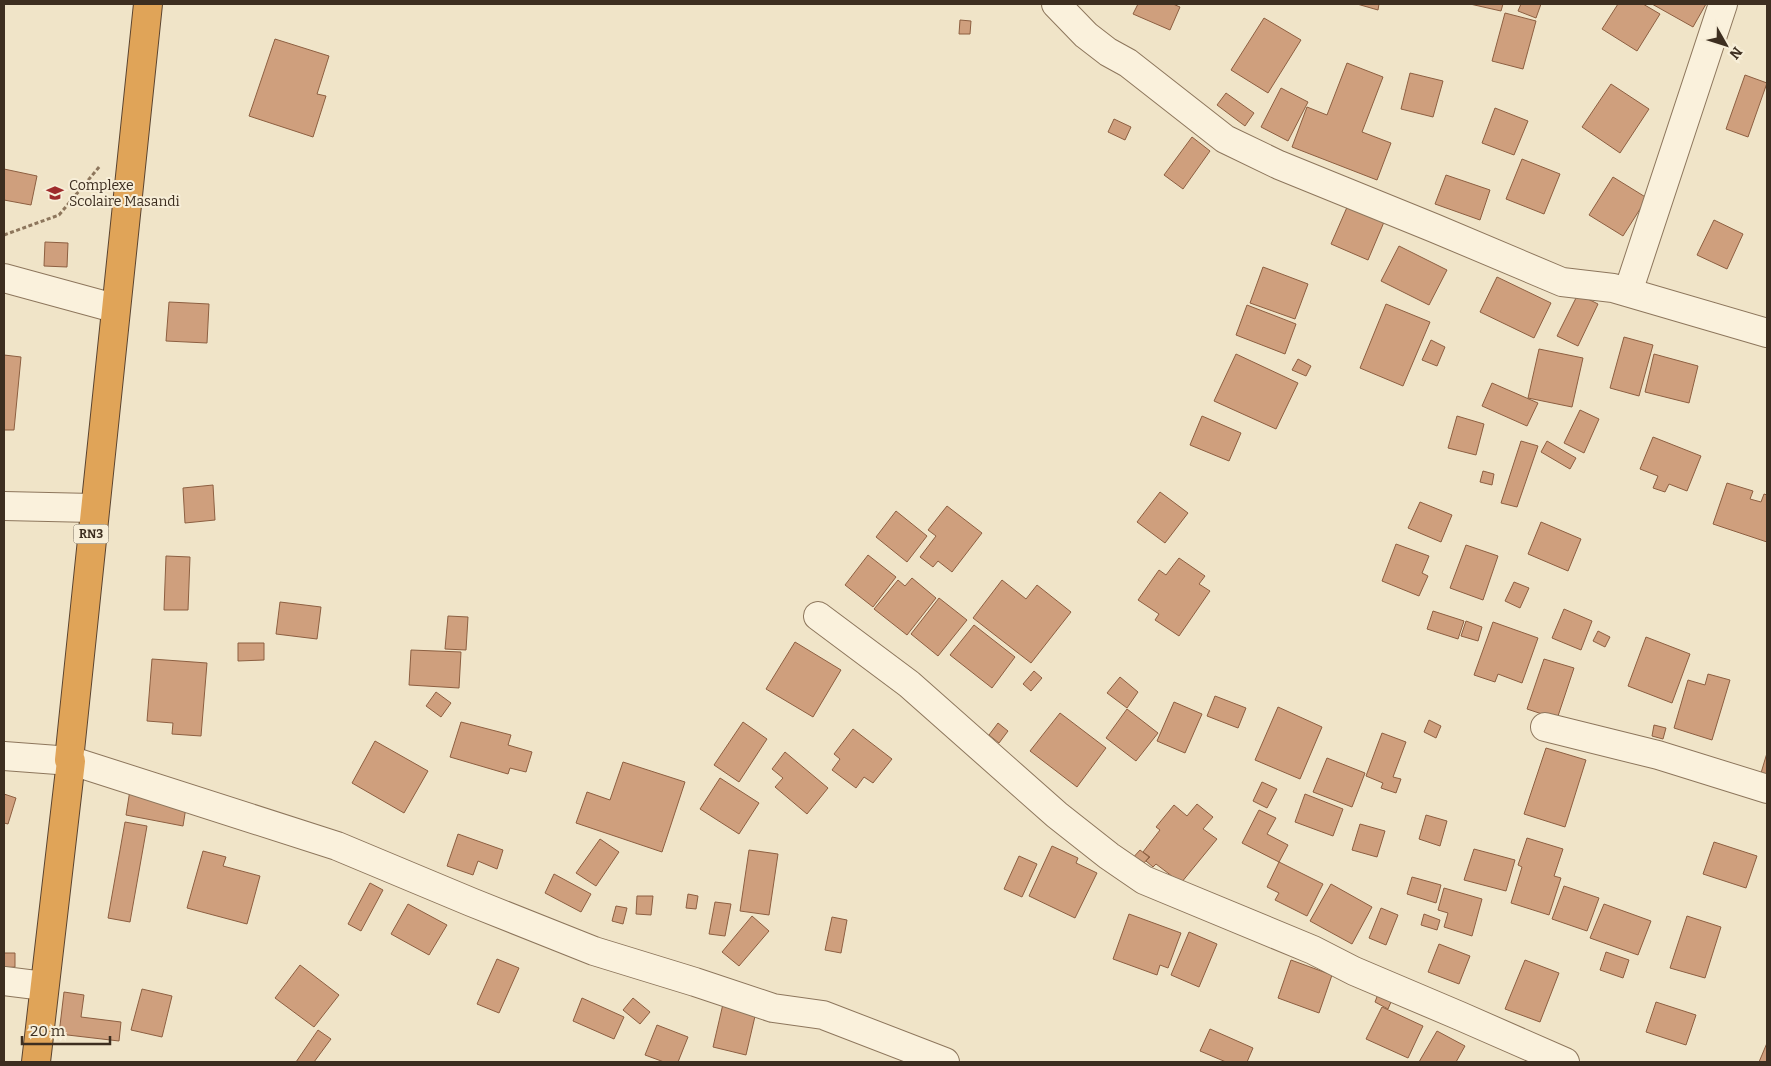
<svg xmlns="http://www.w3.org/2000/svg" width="1771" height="1066" font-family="Bitter,serif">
<rect width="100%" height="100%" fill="#f0e4c8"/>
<path fill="#cf9f7d" stroke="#8d5f41" d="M1138,4H1173L1180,7L1170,30L1133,14Z
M1357,4H1379L1378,10Z
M1470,4H1503L1501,11Z
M1521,4H1541L1536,18L1518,11Z
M1618,4H1643L1660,14L1637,51L1602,29Z
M1652,4H1706L1693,27Z
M1505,13L1536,21L1523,69L1492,61Z
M1264,18L1301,40L1268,93L1231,70Z
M960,20L971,21L970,34H959Z
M275,39L329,56L317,94L326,96L313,137L249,116Z
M1347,63L1383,77L1362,132L1391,143L1377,180L1292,147L1307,107L1327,115Z
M1410,73L1443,81L1433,117L1401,109Z
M1745,75L1767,83L1748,137L1726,129Z
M1611,84L1649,109L1620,153L1582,127Z
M1281,88L1308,102L1288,141L1261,127Z
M1226,93L1254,113L1245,126L1217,105Z
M1495,108L1528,121L1514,155L1482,143Z
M1114,119L1131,127L1125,140L1108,132Z
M1192,137L1210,151L1183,189L1164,175Z
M1522,159L1560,174L1544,214L1506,199Z
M4,169L37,176L31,205L4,200Z
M1446,175L1490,190L1480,220L1435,204Z
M1613,177L1647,198L1623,236L1589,215Z
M1348,205L1384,222L1368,260L1331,244Z
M1714,220L1743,234L1727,269L1697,255Z
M45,242L68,243L67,267L44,266Z
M1399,246L1447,270L1429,305L1381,281Z
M1263,267L1308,284L1295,319L1250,303Z
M1497,277L1551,303L1534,338L1480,312Z
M1578,294L1598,304L1578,346L1557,336Z
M169,302L209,304L207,343L166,341Z
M1386,304L1430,322L1403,386L1360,368Z
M1247,305L1296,324L1285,354L1236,335Z
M1624,337L1653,345L1639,396L1610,388Z
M1431,340L1445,347L1437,366L1422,360Z
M1539,349L1583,358L1572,407L1528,398Z
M1236,354L1298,383L1276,429L1214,401Z
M1654,354L1698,366L1689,403L1645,392Z
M4,355L21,357L14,430H4Z
M1298,359L1311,366L1306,376L1292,370Z
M1492,383L1538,403L1527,426L1482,406Z
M1580,410L1599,419L1584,453L1564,443Z
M1202,416L1241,433L1229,461L1190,445Z
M1457,416L1484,424L1476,455L1448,448Z
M1653,437L1701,456L1687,491L1669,484L1665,492L1653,488L1658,476L1640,469Z
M1521,441L1538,446L1517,507L1501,503Z
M1547,441L1576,458L1570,469L1541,452Z
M1483,471L1494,474L1492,485L1480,482Z
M1727,483L1753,491L1750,499L1761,502L1764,494L1767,495V542L1713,524Z
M213,485L215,520L185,523L183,488Z
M1160,492L1188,513L1165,543L1137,522Z
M1420,502L1452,515L1441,542L1408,528Z
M947,506L982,533L952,572L938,561L933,567L920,557L936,536L928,530Z
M896,511L927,536L907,562L876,537Z
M1541,522L1581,539L1568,571L1528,554Z
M1396,544L1429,556L1422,573L1428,576L1419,596L1382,581Z
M1466,545L1498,556L1483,600L1450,588Z
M868,555L896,577L873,607L845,585Z
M166,556L190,557L188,610H164Z
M1179,558L1205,576L1199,584L1210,591L1179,636L1155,620L1159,614L1138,600L1159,570L1166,575Z
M912,578L936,598L907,635L874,609L898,580L905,586Z
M1002,580L1026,599L1037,585L1071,612L1031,663L973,618Z
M1514,582L1529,588L1520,608L1505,601Z
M939,598L967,620L938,656L911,634Z
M280,602L321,607L317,639L276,634Z
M1564,609L1592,621L1581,650L1552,638Z
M1433,611L1464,621L1458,639L1427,629Z
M448,616L468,617L466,650L445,649Z
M1466,621L1482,627L1478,641L1461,636Z
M1493,622L1538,638L1522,683L1498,674L1495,682L1474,675Z
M974,625L1015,657L992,688L950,655Z
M1598,631L1610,637L1605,647L1593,641Z
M1646,637L1690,654L1672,703L1628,686Z
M795,642L841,670L813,717L766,689Z
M238,643H264V660L238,661Z
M411,650L461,652L459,688L409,685Z
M152,659L207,663L201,736L172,734L173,723L147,721Z
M1544,659L1574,668L1557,719L1527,709Z
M1034,671L1042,678L1031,691L1023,684Z
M1708,674L1730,680L1712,740L1674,728L1688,680L1705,685Z
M1120,677L1138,692L1127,708L1107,693Z
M436,692L451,703L441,717L426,706Z
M1215,696L1246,708L1238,728L1207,716Z
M1174,702L1202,714L1185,753L1157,741Z
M1278,707L1322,727L1300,779L1255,760Z
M1127,709L1158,733L1136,761L1106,738Z
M1060,713L1106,748L1077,787L1030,751Z
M1429,720L1441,726L1436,738L1424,732Z
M461,722L511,735L508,745L532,752L526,772L510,768L508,774L450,757Z
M743,722L767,739L739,782L714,765Z
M998,723L1008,731L999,743L989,735Z
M1654,725L1666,728L1663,739L1652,736Z
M853,729L892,759L873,783L864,777L856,788L832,770L840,759L834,754Z
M1382,733L1406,742L1393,777L1401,779L1396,793L1381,788L1383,783L1366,776Z
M375,741L428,771L404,813L352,783Z
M1546,748L1586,760L1565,827L1524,814Z
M785,752L828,788L807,814L775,787L783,778L772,769Z
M1767,753V775L1761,773Z
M1327,758L1365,773L1352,807L1313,792Z
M623,762L685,782L662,852L576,823L587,792L610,800Z
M720,778L759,803L739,834L700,809Z
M1262,782L1277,789L1267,808L1253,801Z
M130,790L187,801L183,826L126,815Z
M4,794L16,798L8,824L4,823Z
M1305,794L1343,809L1333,836L1295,822Z
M1197,804L1213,817L1203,829L1217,839L1181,883L1156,864L1153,867L1146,861L1150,857L1143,852L1160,830L1156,827L1174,805L1187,816Z
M1259,810L1276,818L1267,834L1288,845L1279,862L1242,843Z
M1426,815L1447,821L1440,846L1419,839Z
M125,822L147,826L130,922L108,918Z
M1360,824L1385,831L1377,857L1352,850Z
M458,834L503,850L497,869L478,861L473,875L447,866Z
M1527,838L1563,849L1554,876L1561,878L1549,915L1511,903L1522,867L1518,865Z
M600,839L619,852L596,886L576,873Z
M1714,842L1757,856L1746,888L1703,874Z
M1052,846L1078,858L1076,863L1097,873L1075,918L1029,896Z
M1474,849L1515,860L1506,891L1464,880Z
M749,850L778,854L769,915L740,911Z
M1140,850L1149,857L1139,869L1130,861Z
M203,851L226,857L223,866L260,876L247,924L187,908Z
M1019,856L1037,864L1022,897L1004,889Z
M1279,862L1323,884L1307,916L1275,900L1279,893L1267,887Z
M554,874L591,894L581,912L545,893Z
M1412,877L1441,885L1436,903L1407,894Z
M370,883L383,890L361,931L348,924Z
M1331,884L1372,907L1352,944L1310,921Z
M1564,886L1599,898L1587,931L1552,919Z
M1444,888L1482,899L1472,936L1444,927L1448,913L1438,910Z
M688,894L698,896L696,909L686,908Z
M637,896H653L651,915L636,914Z
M715,902L731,904L725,936L709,934Z
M408,904L447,925L429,955L391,934Z
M1604,904L1651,921L1638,955L1590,938Z
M616,906L627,908L623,924L612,921Z
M1381,908L1398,915L1386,945L1369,938Z
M1129,914L1181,933L1168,968L1160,965L1157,975L1113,959Z
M1424,914L1440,920L1437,930L1421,925Z
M752,916L769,931L739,966L722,952Z
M1687,916L1721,927L1705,978L1670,968Z
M832,917L847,920L841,953L825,950Z
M1189,932L1217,944L1199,987L1171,975Z
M1439,944L1470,956L1459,984L1428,972Z
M1606,952L1629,960L1623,978L1600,970Z
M4,953H15V967L4,968Z
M497,959L519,968L499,1013L477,1004Z
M1291,960L1332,975L1319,1013L1278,998Z
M1525,960L1559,973L1540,1022L1505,1009Z
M300,965L339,995L314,1027L275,998Z
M142,989L172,996L162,1037L131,1030Z
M1380,989L1394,995L1388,1009L1375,1002Z
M64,992L84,995L81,1017L121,1022L119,1041L59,1034Z
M582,998L624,1017L614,1039L573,1021Z
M633,998L650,1012L640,1024L623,1010Z
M1656,1002L1696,1015L1686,1045L1646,1032Z
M723,1004L756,1012L746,1055L713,1047Z
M1382,1007L1423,1026L1408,1058L1366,1039Z
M657,1025L688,1037L678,1062H664L645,1055Z
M1210,1029L1253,1048L1247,1062H1226L1200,1051Z
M318,1030L331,1039L314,1062H296Z
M1437,1031L1465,1046L1456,1062H1419Z
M1767,1043V1062H1759Z"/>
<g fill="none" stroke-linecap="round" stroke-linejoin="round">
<g stroke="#8d765c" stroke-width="30">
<path id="minor" d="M1056,4L1086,35L1108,52L1128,63L1225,139L1279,165L1434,228L1562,282L1613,288L1767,333
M4,278L114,308
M1628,292L1723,4
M4,506L93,508
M818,616L909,684L1057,815L1109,856L1144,880L1313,950L1354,971L1460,1016L1565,1062
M1545,727L1658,755L1767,789
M4,756L71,761
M69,760L337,846L471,902L594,951L695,982L773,1008L823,1015L945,1062
M4,981L44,986"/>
</g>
<g stroke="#5b4430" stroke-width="30">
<path id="highway" d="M36,1062L71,761L69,760C93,508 120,256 148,4"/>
</g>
<path stroke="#8d765c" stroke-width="3" stroke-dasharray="4 2.5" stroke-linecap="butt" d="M4,235L59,215L100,166"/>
<use href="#minor" stroke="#faf1dc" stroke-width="28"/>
<use href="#highway" stroke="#e0a458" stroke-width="28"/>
</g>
<defs>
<g id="school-bare" transform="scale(1.35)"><path d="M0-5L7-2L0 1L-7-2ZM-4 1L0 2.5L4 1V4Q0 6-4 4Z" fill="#9e2a2b" stroke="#f7eed8" stroke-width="2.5" paint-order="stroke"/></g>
</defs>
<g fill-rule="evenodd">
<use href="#school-bare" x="55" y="193"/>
</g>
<g text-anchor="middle" stroke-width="4" stroke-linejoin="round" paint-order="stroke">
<rect fill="#f7eed8" stroke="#756857" stroke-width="1" x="73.5" y="524.5" width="35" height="19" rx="4"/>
<g font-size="12" font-weight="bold" fill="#3d2e20">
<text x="91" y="538">RN3</text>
</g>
<g font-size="14" fill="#3d2e20" stroke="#f7eed8" text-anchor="start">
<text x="69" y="190">Complexe<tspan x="69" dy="16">Scolaire Masandi</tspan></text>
</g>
</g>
<rect width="1771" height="1066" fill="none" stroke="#3d2e20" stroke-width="10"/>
<g transform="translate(1726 45) rotate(129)" stroke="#f7eed8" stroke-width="4" paint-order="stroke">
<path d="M0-4L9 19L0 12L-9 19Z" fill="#3d2e20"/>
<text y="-8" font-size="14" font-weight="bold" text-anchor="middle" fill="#3d2e20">N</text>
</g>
<path d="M22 1036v8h88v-8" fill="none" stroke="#3d2e20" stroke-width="2.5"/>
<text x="30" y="1036" font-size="15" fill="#3d2e20" stroke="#f7eed8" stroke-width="4" paint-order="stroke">20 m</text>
</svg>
